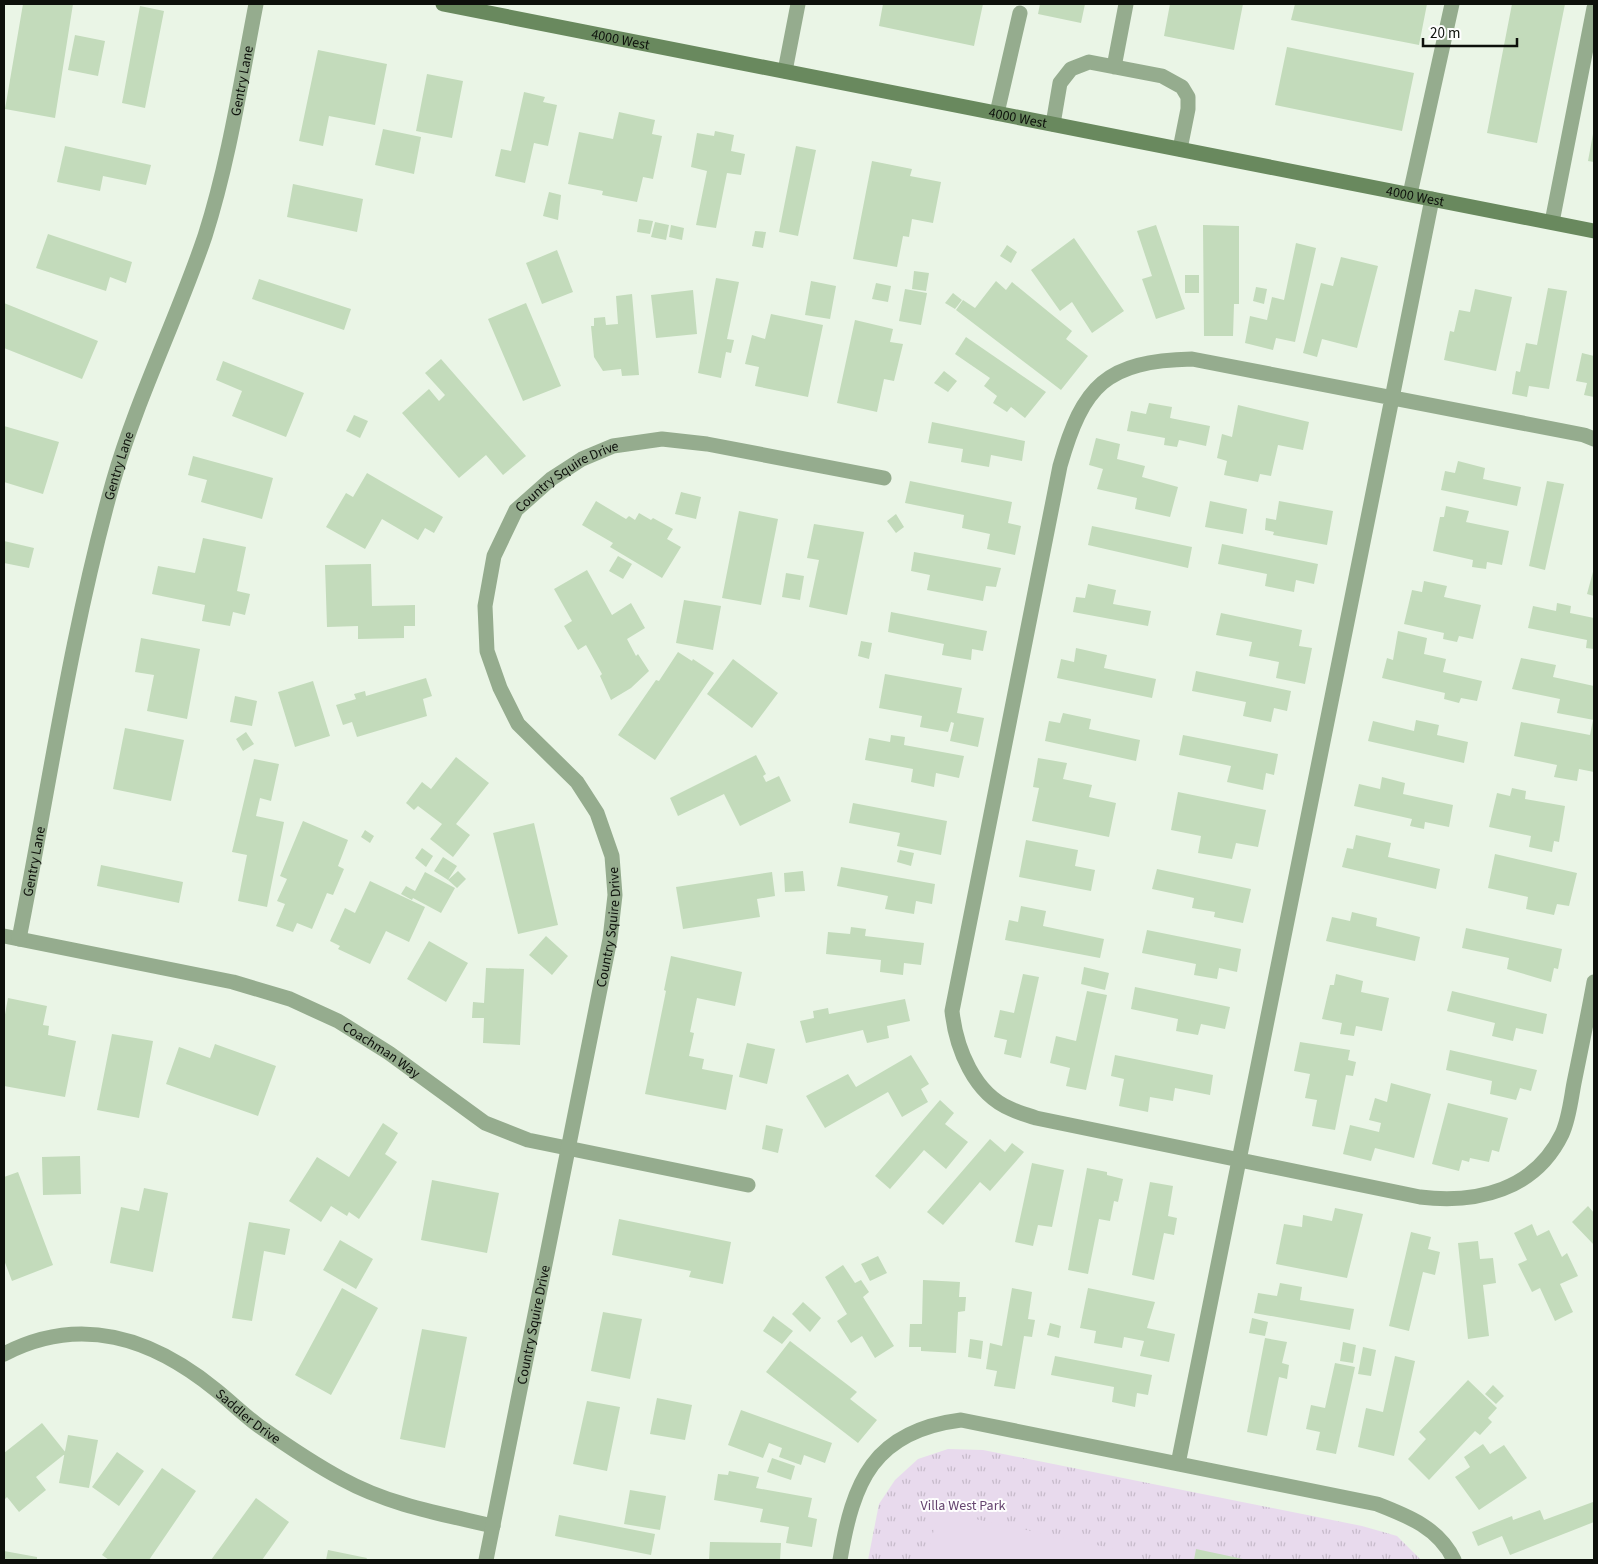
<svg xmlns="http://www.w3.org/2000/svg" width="1598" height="1564" font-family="'Source Sans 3',sans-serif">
<defs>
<pattern id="park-tufts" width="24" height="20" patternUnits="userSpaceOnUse" patternTransform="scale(1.25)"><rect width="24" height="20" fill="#e8daed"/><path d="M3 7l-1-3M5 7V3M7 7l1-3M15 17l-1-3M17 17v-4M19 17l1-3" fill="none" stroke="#c6baca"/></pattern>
</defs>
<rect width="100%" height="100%" fill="#eaf5e6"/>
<path fill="url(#park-tufts)" d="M948,1449L983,1450L1362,1526L1397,1536L1421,1560H868L879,1504L895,1480L918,1459Z"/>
<path fill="#e8daed" d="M938,1511L1133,1553L1132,1560H927Z"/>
<path fill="#c3dbbb" d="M23,4H73L55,118L5,109Z
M883,4H983L974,46L879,26Z
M1040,4H1085L1081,23L1038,14Z
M1170,4H1243L1234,50L1164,36Z
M1295,4H1427L1419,45L1291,20Z
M1512,4H1565L1537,143L1487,133Z
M140,6L164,11L145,108L122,103Z
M75,35L105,41L98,76L68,70Z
M1287,47L1414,73L1402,131L1275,105Z
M318,50L387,64L375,125L329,116L323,146L299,141Z
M427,74L463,81L452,138L416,131Z
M524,92L545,97L543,102L557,105L548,146L534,143L525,183L495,176L501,149L511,151Z
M619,112L655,120L652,134L662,136L653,179L643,177L637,202L602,195L603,191L568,184L579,132L613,139Z
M383,129L421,137L414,174L375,165Z
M715,131L734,135L731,151L745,154L741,175L727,173L716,228L696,225L707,171L691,167L697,133L714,136Z
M1593,134H1594V162L1588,161Z
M65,146L151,165L146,185L103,176L100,191L57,182Z
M796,146L816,150L798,236L779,232Z
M872,161L912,169L910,176L941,182L933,223L912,219L909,237L903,236L897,267L853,259Z
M293,184L363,199L357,232L287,217Z
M549,192L561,195L558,220L543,216Z
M639,219L653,221L650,234L637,232Z
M655,222L669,225L666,240L651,237Z
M671,225L684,228L682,240L669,237Z
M1156,225L1185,309L1156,319L1142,279L1152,276L1137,231Z
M1203,225L1239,226V304H1234L1233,336H1204Z
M755,231L766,232L763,248L752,246Z
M48,234L132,262L126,283L110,277L106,291L36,268Z
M1074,238L1124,311L1092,333L1072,302L1060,311L1031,270Z
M1296,243L1316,248L1295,342L1276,338L1273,350L1245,343L1250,316L1267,320L1272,297L1284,300Z
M1007,245L1017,252L1011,263L1000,256Z
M557,250L573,292L542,304L526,263Z
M1341,257L1378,266L1357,348L1322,339L1317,357L1303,353L1321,283L1333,286Z
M914,271L929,273L926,291L912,289Z
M1185,275H1199V293H1185Z
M716,278L739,282L727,339L734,340L731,353L726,352L721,378L698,373Z
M259,279L351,309L344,330L252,299Z
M811,281L836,286L830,319L805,315Z
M996,281L1006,290L1012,282L1072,331L1066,339L1088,356L1061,390L956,310L963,300L975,308Z
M876,283L891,286L888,302L872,299Z
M1256,287L1267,289L1264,304L1253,301Z
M1548,288L1567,291L1549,389L1529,386L1527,397L1512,394L1516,371L1520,372L1526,343L1537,345Z
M905,289L927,293L921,325L899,321Z
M1475,289L1512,297L1496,371L1444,360L1450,331L1454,332L1459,310L1470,312Z
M693,290L697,334L656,338L651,295Z
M953,293L962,300L955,309L945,303Z
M632,294L639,375L622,376L621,369L603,371L594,357L591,326H594V318L605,317L606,325L618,324L616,296Z
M4,303L98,341L82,379L4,348Z
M526,303L561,386L523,401L488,319Z
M771,314L823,325L808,397L755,386L759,367L745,364L752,335L765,339Z
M855,320L893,329L890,342L903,344L894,381L884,379L877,412L837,403Z
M966,337L1046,392L1025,418L1011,407L1007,412L993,403L997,396L984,386L990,378L955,354Z
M1582,353L1594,356V397L1584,395L1587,383L1576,381Z
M441,359L526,456L503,475L486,455L459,478L402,413L429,389L439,401L445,395L425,373Z
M223,361L304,393L286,437L232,416L242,391L216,380Z
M944,371L957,381L948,392L934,383Z
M1149,403L1172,407L1170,418L1210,426L1206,446L1179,440L1177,447L1164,445L1165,438L1127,431L1131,411L1146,414Z
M1238,405L1309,422L1303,450L1278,445L1271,476L1260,474L1258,482L1224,475L1227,461L1217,458L1222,434L1232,437Z
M354,415L368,421L360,438L346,431Z
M932,422L1025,441L1022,461L991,455L989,467L961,462L963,449L928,443Z
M4,426L59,442L43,494L4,482Z
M1096,438L1120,444L1117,459L1145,466L1142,477L1178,487L1170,517L1135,509L1137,498L1097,489L1103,469L1089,465Z
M193,456L273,478L262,519L201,502L207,480L188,475Z
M1458,461L1485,468L1483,479L1521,487L1517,506L1441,490L1445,471L1455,473Z
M367,473L443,517L434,533L425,528L418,540L382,519L365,549L326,527L346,493L353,497Z
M910,481L1012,502L1008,523L1021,526L1015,555L987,549L990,534L962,528L964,515L905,503Z
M1547,481L1564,484L1545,570L1529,566Z
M681,492L701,497L696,519L675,514Z
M596,501L626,519L629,516L635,520L639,513L651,520L653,518L673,529L667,539L681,547L662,578L610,547L613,543L582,525Z
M1210,501L1247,509L1243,534L1205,527Z
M1279,501L1333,511L1327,545L1273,535L1274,532L1265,530L1266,518L1276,520Z
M1446,506L1469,511L1466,522L1509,531L1502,565L1487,562L1486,569L1472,567L1473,560L1433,551L1440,517H1444Z
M739,511L778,519L761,605L722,598Z
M896,514L904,527L896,533L887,521Z
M814,524L864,532L847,615L809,607L819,560L807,558Z
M1092,526L1192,547L1188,568L1088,545Z
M203,538L246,547L237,591L250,594L245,615L233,612L230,626L202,621L205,605L152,594L158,566L195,573Z
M4,541L34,548L29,568L4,563Z
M1222,544L1318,564L1314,584L1296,580L1294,592L1265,586L1267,574L1218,564Z
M914,552L1001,568L996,587L986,586L983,601L927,590L930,575L911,571Z
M618,556L632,564L623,579L609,571Z
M371,564L372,606L415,605V626H404V638L358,639V626L327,627L325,565Z
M1594,568V596L1587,594Z
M587,570L612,615L631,603L645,628L627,639L636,656L638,654L649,671L631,688L611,700L600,676L602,674L586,645L578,650L564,626L572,621L554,589Z
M786,573L804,576L800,600L782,597Z
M1424,581L1447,586L1444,597L1481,605L1473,639L1459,636L1457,642L1443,639L1444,633L1404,624L1412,590L1422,592Z
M1088,584L1116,590L1113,604L1151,611L1148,626L1073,612L1076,597L1085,598Z
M684,600L721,606L713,650L676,643Z
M1557,603L1571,606L1570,613L1594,618V649L1586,648L1587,640L1528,628L1533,606L1556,611Z
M891,612L987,631L983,651L972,649L971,660L942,655L944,644L888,632Z
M1221,613L1302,630L1299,646L1312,648L1305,684L1276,678L1279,662L1249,656L1252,642L1216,635Z
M1398,631L1427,638L1424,654L1446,659L1443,672L1482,681L1477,701L1461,698L1459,703L1444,699L1445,693L1382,678L1387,658L1393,660Z
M141,638L200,649L187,719L147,711L154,675L135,672Z
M861,641L872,643L869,659L858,656Z
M1076,648L1107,655L1104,668L1156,679L1152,698L1057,678L1061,659L1074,662Z
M678,652L692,661L693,659L714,673L655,760L618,735L656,680L659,681Z
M1521,658L1556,665L1553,677L1594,686V720L1557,713L1560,699L1512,689Z
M733,659L778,693L752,728L707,694Z
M1196,671L1291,691L1287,711L1274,708L1271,722L1243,716L1246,702L1192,691Z
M885,674L962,688L957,713L984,718L978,747L950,741L954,723L951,722L948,732L920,727L922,716L879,708Z
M426,678L432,696L423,699L427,716L357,737L352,722L343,725L336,705L356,699L354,694L365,691L366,696Z
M313,681L330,736L295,747L278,692Z
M235,696L257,701L252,726L230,722Z
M1063,713L1091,719L1089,729L1140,740L1136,761L1045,741L1049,721L1060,723Z
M1416,720L1439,725L1437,735L1468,742L1464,763L1368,741L1373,721L1414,731Z
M1593,720L1594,772L1579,769L1577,781L1554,777L1557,765L1514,756L1521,722L1590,735Z
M125,728L184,740L171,801L113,789Z
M246,732L254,744L243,751L236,739Z
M891,735L905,737L904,745L964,756L959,778L936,773L934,787L911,782L913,769L865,760L869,738L890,742Z
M1183,735L1278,754L1274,775L1266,773L1263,790L1227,782L1231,766L1179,755Z
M756,755L766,774L763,776L766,782L779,776L791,801L740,826L724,794L678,816L670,798Z
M456,757L489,783L456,824L470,835L453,857L430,839L442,824L418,806L414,810L406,803L422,782L431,789Z
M1038,758L1067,763L1063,779L1092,785L1089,797L1116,803L1109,837L1032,821L1039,788L1033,787Z
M254,759L279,764L271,801L260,798L256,816L284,822L267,907L238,901L247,855L232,852Z
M1382,777L1405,783L1403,794L1453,805L1449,827L1425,822L1424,829L1410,826L1412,819L1354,806L1359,784L1380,789Z
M1512,788L1526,791L1525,799L1565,806L1559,842L1554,841L1552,852L1529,847L1531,836L1489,827L1497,793L1510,796Z
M1178,792L1266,810L1258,847L1236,843L1232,859L1198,853L1201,836L1171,830Z
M853,803L947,821L941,855L897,846L900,833L849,823Z
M303,821L348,840L338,866L344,869L333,895L327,893L312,929L297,923L293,932L276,926L285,904L277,901L287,879L280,876Z
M534,823L558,925L518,934L493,833Z
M365,830L374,836L370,843L361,837Z
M1356,835L1391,843L1388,857L1440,869L1436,889L1342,867L1347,848L1353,849Z
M1026,840L1078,850L1075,866L1095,870L1091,891L1019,877Z
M422,848L433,856L426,867L415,858Z
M900,850L914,853L911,866L897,862Z
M1495,854L1577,873L1569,906L1557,904L1554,915L1526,909L1528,897L1488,888Z
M443,857L457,866L448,880L434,871Z
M101,865L183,882L179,903L97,886Z
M841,867L935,884L932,904L916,901L914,914L885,909L888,896L837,886Z
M1157,869L1251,889L1243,923L1214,917L1215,912L1192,908L1194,898L1152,889Z
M458,871L466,879L457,888L448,880Z
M803,871L805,891L785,892L784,873Z
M425,872L455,888L441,913L413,898L412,900L401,894L406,886L415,891Z
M772,872L775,896L757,899L760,917L683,929L676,887Z
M370,881L425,907L409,942L386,931L370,964L338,949L340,946L330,941L345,908L355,913Z
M1021,906L1046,911L1043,926L1104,939L1100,958L1005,940L1009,920L1018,922Z
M1352,912L1377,918L1376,926L1420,937L1415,961L1326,941L1332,917L1350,921Z
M851,927L866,929L865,936L924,943L921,965L904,963L903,975L880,972L881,960L826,954L828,932L850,934Z
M1466,928L1562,949L1558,969L1554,968L1551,982L1507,969L1509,958L1462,948Z
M1147,930L1241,949L1237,972L1219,968L1217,979L1194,975L1196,964L1142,953Z
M546,936L568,956L552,975L529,955Z
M429,941L468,963L446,1002L407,979Z
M671,956L742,972L735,1006L697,998L690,1032L694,1033L689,1056L704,1059L702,1069L733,1075L726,1110L645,1094L666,991L664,990Z
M1084,967L1109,973L1105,990L1081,984Z
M486,968L524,969L520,1045L483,1043L484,1018H472L473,1002L484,1003Z
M1023,974L1039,977L1021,1058L1004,1054L1007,1040L994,1037L1000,1010L1014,1013Z
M1336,974L1363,981L1361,992L1389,998L1382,1031L1356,1026L1354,1036L1340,1034L1342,1023L1322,1019L1330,985H1334Z
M1135,987L1230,1007L1225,1029L1201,1024L1198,1035L1176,1031L1178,1019L1131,1009Z
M1087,991L1107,995L1086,1090L1066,1086L1070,1068L1050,1063L1056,1036L1076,1041Z
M1452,991L1547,1014L1543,1034L1516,1028L1513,1041L1492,1036L1495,1023L1447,1011Z
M8,998L47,1006L43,1025L49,1026L48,1035L76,1041L65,1097L4,1086V1020Z
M905,999L910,1021L887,1026L889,1038L867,1043L863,1030L806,1043L800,1021L814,1018L813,1011L828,1008L829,1014Z
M112,1034L153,1041L139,1118L97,1110Z
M1300,1042L1350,1050L1348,1060L1356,1062L1353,1076L1346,1075L1335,1130L1312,1126L1317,1100L1305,1098L1310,1074L1294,1071Z
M747,1043L775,1049L767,1084L739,1077Z
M215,1044L276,1066L258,1116L166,1084L179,1047L210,1058Z
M1450,1050L1537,1070L1531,1091L1520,1088L1516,1100L1490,1094L1492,1081L1446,1070Z
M911,1055L929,1084L921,1089L928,1102L902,1117L888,1092L825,1128L806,1096L848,1074L856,1087Z
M1115,1055L1213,1075L1210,1095L1175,1088L1173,1101L1150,1097L1148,1112L1119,1106L1124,1079L1111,1076Z
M1391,1083L1431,1094L1414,1158L1375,1148L1371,1161L1343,1154L1350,1125L1379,1132L1381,1123L1369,1120L1375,1098L1387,1102Z
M940,1100L954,1113L945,1124L968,1142L946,1169L924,1150L890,1189L875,1176Z
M1448,1103L1508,1118L1499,1152L1492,1150L1489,1162L1470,1158L1469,1162L1462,1160L1459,1171L1432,1164Z
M383,1123L398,1133L385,1154L397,1162L359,1219L349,1212L347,1216L331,1206L321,1222L289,1201L317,1157L349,1177Z
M766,1125L783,1129L778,1153L762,1149Z
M990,1139L1005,1152L1012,1143L1024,1152L990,1191L980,1182L943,1225L927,1212Z
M80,1156L81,1194L43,1195L42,1157Z
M1032,1163L1064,1170L1052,1227L1038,1225L1033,1246L1015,1242Z
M1087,1168L1107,1172V1175L1123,1179L1118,1202L1114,1201L1110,1221L1099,1219L1088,1274L1068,1270Z
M18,1172L53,1265L12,1281L4,1260V1177Z
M432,1180L499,1193L487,1253L421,1240Z
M1150,1182L1173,1186L1168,1216L1177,1218L1174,1235L1164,1233L1154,1280L1132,1275Z
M144,1188L168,1193L153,1272L110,1263L121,1207L139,1211Z
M1588,1206L1594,1213V1245L1572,1222Z
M1335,1208L1363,1214L1347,1278L1276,1264L1284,1224L1302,1227L1303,1215L1332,1221Z
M619,1219L731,1242L723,1284L689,1277L691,1271L612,1255Z
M249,1222L290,1229L285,1255L264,1251L252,1321L232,1318Z
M1532,1224L1537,1236L1549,1230L1562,1257L1567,1253L1578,1276L1560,1284L1573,1312L1555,1321L1540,1288L1532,1292L1518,1264L1527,1260L1514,1233Z
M1411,1232L1431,1237L1428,1249L1440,1252L1435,1275L1423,1272L1409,1331L1389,1326Z
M340,1240L373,1259L356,1289L323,1270Z
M1478,1241L1480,1259L1493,1258L1496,1283L1483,1285L1489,1336L1468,1339L1458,1243Z
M878,1256L887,1273L870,1281L861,1264Z
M843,1265L855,1283L861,1280L869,1292L863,1297L894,1346L875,1358L862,1336L851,1343L837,1321L847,1314L825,1277Z
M923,1280L960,1282L959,1297H966L965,1311L958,1312L956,1353L921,1351V1347H909L910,1324H922Z
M1280,1283L1302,1287L1300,1300L1354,1309L1350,1330L1254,1313L1258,1293L1277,1296Z
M342,1288L378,1308L331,1395L295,1375Z
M1012,1288L1032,1292L1028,1319L1035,1320L1032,1337L1024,1336L1015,1389L994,1386L997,1371L986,1369L990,1343L1002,1346Z
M1088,1288L1155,1302L1147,1328L1175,1334L1169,1362L1140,1356L1144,1341L1124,1337L1122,1348L1094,1343L1096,1331L1080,1328Z
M803,1302L821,1318L810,1332L792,1314Z
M603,1312L642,1319L630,1379L591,1371Z
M773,1316L793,1331L782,1344L763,1331Z
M1252,1318L1268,1322L1265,1336L1249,1333Z
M1050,1323L1061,1326L1059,1338L1047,1335Z
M422,1329L467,1337L445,1448L400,1439Z
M1265,1338L1287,1342L1282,1363L1289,1365L1287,1379L1279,1377L1267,1436L1247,1432Z
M970,1339L983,1341L981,1359L968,1357Z
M790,1341L857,1392L850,1399L877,1420L858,1443L766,1372Z
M1343,1342L1356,1345L1353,1363L1340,1361Z
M1363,1347L1376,1350L1371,1376L1358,1374Z
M1055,1356L1152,1375L1148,1395L1137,1393L1135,1407L1112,1402L1114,1387L1051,1375Z
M1395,1356L1415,1361L1394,1456L1358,1447L1366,1408L1383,1412Z
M1335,1363L1355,1367L1336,1454L1316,1450L1320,1432L1306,1429L1311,1405L1325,1408Z
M1468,1380L1497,1408L1488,1418L1492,1422L1480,1435L1475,1431L1429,1480L1408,1459L1426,1439L1419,1432Z
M1493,1385L1504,1396L1496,1404L1485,1394Z
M657,1398L692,1405L685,1440L650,1434Z
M587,1401L620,1407L607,1471L573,1464Z
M741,1410L832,1443L825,1463L804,1455L801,1465L779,1457L782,1448L769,1443L763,1458L728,1445Z
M42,1423L66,1453L36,1477L46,1490L19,1512L7,1497L4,1500V1453Z
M68,1435L98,1440L89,1488L59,1483Z
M1483,1444L1490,1454L1504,1445L1527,1478L1479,1510L1455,1477L1470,1467L1464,1457Z
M117,1452L144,1471L119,1506L92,1487Z
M772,1458L795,1466L791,1480L767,1472Z
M162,1468L196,1491L149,1560H109L102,1555Z
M729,1471L759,1477L756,1488L812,1498L808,1517L817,1519L812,1547L786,1543L789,1527L760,1522L763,1509L714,1500L718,1474L728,1475Z
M630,1490L666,1496L660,1530L624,1524Z
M256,1498L289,1522L262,1560H211Z
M1593,1502L1594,1522L1510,1555L1502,1536L1478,1546L1472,1532L1512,1516L1513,1520L1540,1510L1544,1520Z
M559,1515L655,1534L651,1555L555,1536Z
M710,1542L781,1543L780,1560H709Z
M1196,1549L1243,1559V1560H1194Z
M328,1550L367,1558L366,1560H326Z
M4,1551L37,1557V1560H4Z"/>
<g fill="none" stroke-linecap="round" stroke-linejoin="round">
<path stroke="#95ac8e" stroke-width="15" d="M1114,67L1126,4
M997,113L1020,13
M1053,124L1060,83L1071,69L1089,62L1162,76L1182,87L1188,97V109L1180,149
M1410,194L1452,4
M1552,222L1594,8
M1594,439L1584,435L1192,359C1106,361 1083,385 1060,466L952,1011C956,1048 974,1094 1011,1109C1019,1113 1028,1115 1036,1118L1420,1197C1477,1204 1535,1190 1562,1134C1569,1119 1571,1099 1574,1083C1581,1049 1588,1015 1594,982
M1178,1464L1432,199
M840,1560C853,1482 873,1431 961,1420L1377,1504C1408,1516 1439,1528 1454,1560"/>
<g stroke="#95ac8e" stroke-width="15">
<path d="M785,71L798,4"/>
<path id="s1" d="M4,936L233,982L290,999L338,1021L389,1053L485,1123L528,1140L748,1185"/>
<path id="s2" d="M19,939C49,787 71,632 113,482C137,398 177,319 205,236C229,161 241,81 256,4"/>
<path id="s3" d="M4,1354C81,1314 152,1338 216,1390C231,1402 244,1415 259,1426C286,1445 314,1464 342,1479C389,1505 442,1514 493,1526"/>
<path id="s4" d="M486,1560L610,939L615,895L612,856L597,813L577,782L518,724L500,688L487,651L485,606L494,556L516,510L551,479L582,459L613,446L662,439L707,444L884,478"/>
</g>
<path stroke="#69895e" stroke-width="15" id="s5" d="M443,4L1594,231"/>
</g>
<g text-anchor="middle" stroke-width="4" stroke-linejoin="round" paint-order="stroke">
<g font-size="14" fill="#0d100b" stroke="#fefefe">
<text dy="5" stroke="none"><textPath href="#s5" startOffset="181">4000 West</textPath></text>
<text dy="5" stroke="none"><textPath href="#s2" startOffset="889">Gentry Lane</textPath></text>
<text dy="5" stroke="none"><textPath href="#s5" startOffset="586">4000 West</textPath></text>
<text dy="5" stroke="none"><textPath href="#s5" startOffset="991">4000 West</textPath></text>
<text dy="5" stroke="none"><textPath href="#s2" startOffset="484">Gentry Lane</textPath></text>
<text dy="5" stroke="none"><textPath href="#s4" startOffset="1170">Country Squire Drive</textPath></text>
<text dy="5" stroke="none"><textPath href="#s2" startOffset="79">Gentry Lane</textPath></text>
<text dy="5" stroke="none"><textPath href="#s4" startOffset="645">Country Squire Drive</textPath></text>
<text dy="5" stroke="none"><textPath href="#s1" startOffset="398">Coachman Way</textPath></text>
<text dy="5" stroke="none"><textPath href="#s4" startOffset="240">Country Squire Drive</textPath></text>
<text dy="5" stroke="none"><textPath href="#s3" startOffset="271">Saddler Drive</textPath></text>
</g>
<g font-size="14" fill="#65446f" stroke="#fefefe">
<text x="963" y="1510">Villa West Park</text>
</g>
</g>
<rect width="1598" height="1564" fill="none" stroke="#0d100b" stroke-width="10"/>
<path d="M1423 38v8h94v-8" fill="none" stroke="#0d100b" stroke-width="2.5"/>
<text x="1430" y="38" font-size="15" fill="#0d100b" stroke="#fefefe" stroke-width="4" paint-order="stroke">20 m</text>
</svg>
